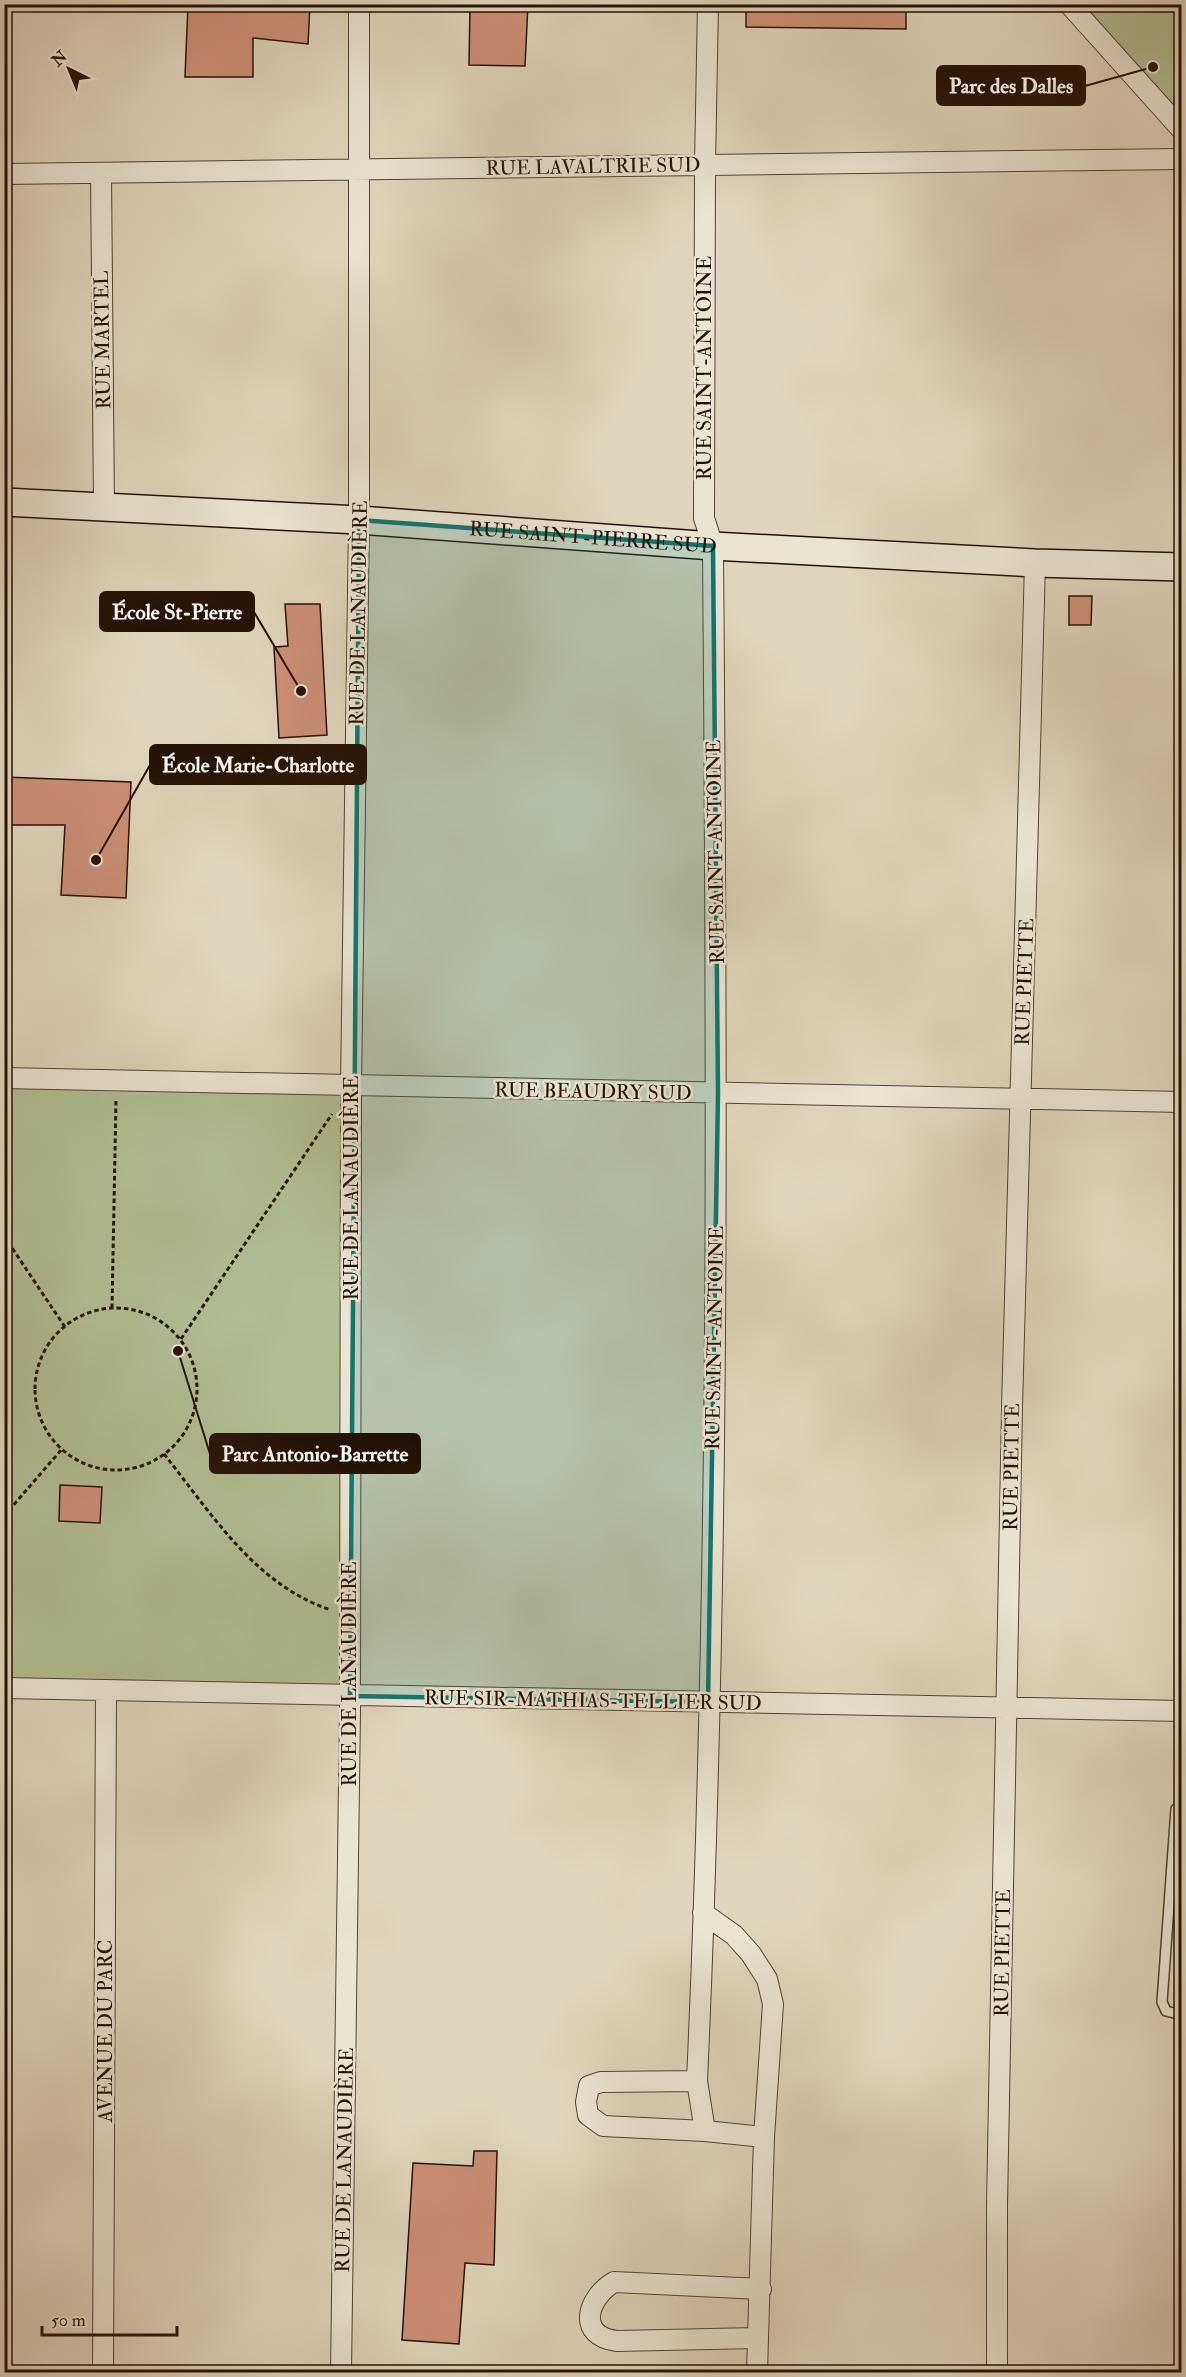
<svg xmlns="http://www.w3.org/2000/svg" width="1186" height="2377" font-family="'IM FELL Double Pica',serif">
<rect width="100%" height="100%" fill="#dfd5bc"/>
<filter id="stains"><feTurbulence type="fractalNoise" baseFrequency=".00333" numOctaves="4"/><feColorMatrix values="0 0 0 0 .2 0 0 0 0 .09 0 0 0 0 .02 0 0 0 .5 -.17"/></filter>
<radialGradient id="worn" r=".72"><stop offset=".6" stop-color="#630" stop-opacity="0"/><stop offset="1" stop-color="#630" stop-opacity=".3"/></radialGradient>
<path fill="#b0be92" stroke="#6a684c" stroke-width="1.5" d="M1069,5H1181V130Z
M5,1078L351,1086L350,1696L5,1688Z"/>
<path fill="#cc8f75" stroke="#231207" stroke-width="1.5" d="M188,4H310L308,44L253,38V77H185Z
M470,4H528L525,66L469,65Z
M746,4H906V29L746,27Z
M1069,596H1092L1091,625H1069Z
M285,604H320L327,735L279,738L274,647L288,646Z
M4,777L131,782L126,898L61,895L65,825H4Z
M60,1485L102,1487L100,1523L59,1521Z
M474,2151H497L494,2265L465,2263L459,2344L402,2340L413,2163L473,2166Z"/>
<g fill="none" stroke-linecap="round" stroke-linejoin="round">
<g stroke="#524334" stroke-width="12">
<path id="lane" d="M1176,1809L1162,2002L1166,2011L1182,2015"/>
</g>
<g stroke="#524334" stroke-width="22">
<path id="street" d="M708,4L705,165L704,518L713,546C717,1057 720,1570 697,2081L705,2131L764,2137
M1069,4L1182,130
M101,173L104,507
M4,174L1182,159
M4,1078L1182,1102
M4,1688L1182,1711
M703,1913L734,1935L751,1954L767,1979L773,2004L764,2137L757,2372
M697,2081L601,2082L589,2086L586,2102L588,2115L603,2126L705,2131
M757,2338L617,2341C576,2336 587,2298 614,2282L761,2289
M103,2372L106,1690
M341,2372L350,1711L351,1086L359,520V4
M997,2372V2205L1012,1408L1035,563"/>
</g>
<g stroke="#231207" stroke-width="30">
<g id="secondary">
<path id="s1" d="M4,502L359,520L713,546L1035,563L1182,567"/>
</g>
</g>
<path stroke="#231207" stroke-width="3" stroke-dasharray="4.5 3" stroke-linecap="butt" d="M4,1236L65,1327
M112,1308L116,1100
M35 1389a81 81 0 1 1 162 0a81 81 0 1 1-162 0Z
M181,1339L332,1114
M164,1454C212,1514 255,1585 331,1610
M4,1516L62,1449"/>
<use href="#lane" stroke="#eae4d3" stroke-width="9"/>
<use href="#street" stroke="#eae4d3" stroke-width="20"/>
<use href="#secondary" stroke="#eae4d3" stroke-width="27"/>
</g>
<path fill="#0f766e" fill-opacity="0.2" stroke="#0f766e" stroke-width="4.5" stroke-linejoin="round" d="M359,520L713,546L718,1093L708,1702L350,1696Z"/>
<g text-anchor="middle" stroke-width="5" stroke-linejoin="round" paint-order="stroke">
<g font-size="20" fill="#231207" stroke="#eae4d3">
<text transform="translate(593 166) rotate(-1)" y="7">RUE LAVALTRIE SUD</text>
<text transform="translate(102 340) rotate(-91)" y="7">RUE MARTEL</text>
<text transform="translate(704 368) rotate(-90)" y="7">RUE SAINT-ANTOINE</text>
<text dy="7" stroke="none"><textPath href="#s1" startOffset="590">RUE SAINT-PIERRE SUD</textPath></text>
<text transform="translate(358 613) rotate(-89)" y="7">RUE DE LANAUDIÈRE</text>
<text transform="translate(715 852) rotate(-91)" y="7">RUE SAINT-ANTOINE</text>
<text transform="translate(1024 982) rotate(-88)" y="7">RUE PIETTE</text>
<text transform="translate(593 1091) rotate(1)" y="7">RUE BEAUDRY SUD</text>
<text transform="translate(351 1188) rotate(-90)" y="7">RUE DE LANAUDIÈRE</text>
<text transform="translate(714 1338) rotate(-89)" y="7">RUE SAINT-ANTOINE</text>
<text transform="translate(1011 1467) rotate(-89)" y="7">RUE PIETTE</text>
<text transform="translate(349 1674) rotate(-90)" y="7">RUE DE LANAUDIÈRE</text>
<text transform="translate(593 1700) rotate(1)" y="7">RUE SIR-MATHIAS-TELLIER SUD</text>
<text transform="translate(1002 1953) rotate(-89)" y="7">RUE PIETTE</text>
<text transform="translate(105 2031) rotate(-90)" y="7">AVENUE DU PARC</text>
<text transform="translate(344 2160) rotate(-89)" y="7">RUE DE LANAUDIÈRE</text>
</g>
</g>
<path fill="none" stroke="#231207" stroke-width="2" d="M1153 67L1085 86M301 691L254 612M96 860L150 765M178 1351L210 1454"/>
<g fill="#231207" stroke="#eae4d3" stroke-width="2">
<circle cx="1153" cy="67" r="6"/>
<circle cx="301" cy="691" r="6"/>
<circle cx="96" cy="860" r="6"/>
<circle cx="178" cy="1351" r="6"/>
</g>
<g fill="#231207" stroke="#231207" stroke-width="2">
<rect x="937" y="66" width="148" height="39" rx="6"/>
<rect x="100" y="592" width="154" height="39" rx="6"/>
<rect x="150" y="745" width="216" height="39" rx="6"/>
<rect x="210" y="1434" width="210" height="39" rx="6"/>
</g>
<g font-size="21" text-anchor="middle" font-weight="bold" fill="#fff">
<text x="1011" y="93">Parc des Dalles</text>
<text x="177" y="619">École St-Pierre</text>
<text x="258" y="772">École Marie-Charlotte</text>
<text x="315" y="1461">Parc Antonio-Barrette</text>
</g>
<rect width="1186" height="2377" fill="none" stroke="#dfd5bc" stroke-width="24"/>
<rect x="6" y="6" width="1174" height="2365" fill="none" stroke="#231207" stroke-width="3"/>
<rect x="12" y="12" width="1162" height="2353" fill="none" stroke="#231207" stroke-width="1.5"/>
<g transform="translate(69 69) rotate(317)" stroke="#eae4d3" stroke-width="4.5" paint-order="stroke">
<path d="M0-4.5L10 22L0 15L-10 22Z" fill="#231207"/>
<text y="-9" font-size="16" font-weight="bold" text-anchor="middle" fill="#231207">N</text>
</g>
<path d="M42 2326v9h135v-9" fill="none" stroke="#231207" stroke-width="3"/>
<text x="51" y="2326" font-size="18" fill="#231207" stroke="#eae4d3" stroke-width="4.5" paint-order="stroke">50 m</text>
<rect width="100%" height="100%" filter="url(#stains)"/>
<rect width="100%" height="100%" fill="url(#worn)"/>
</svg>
